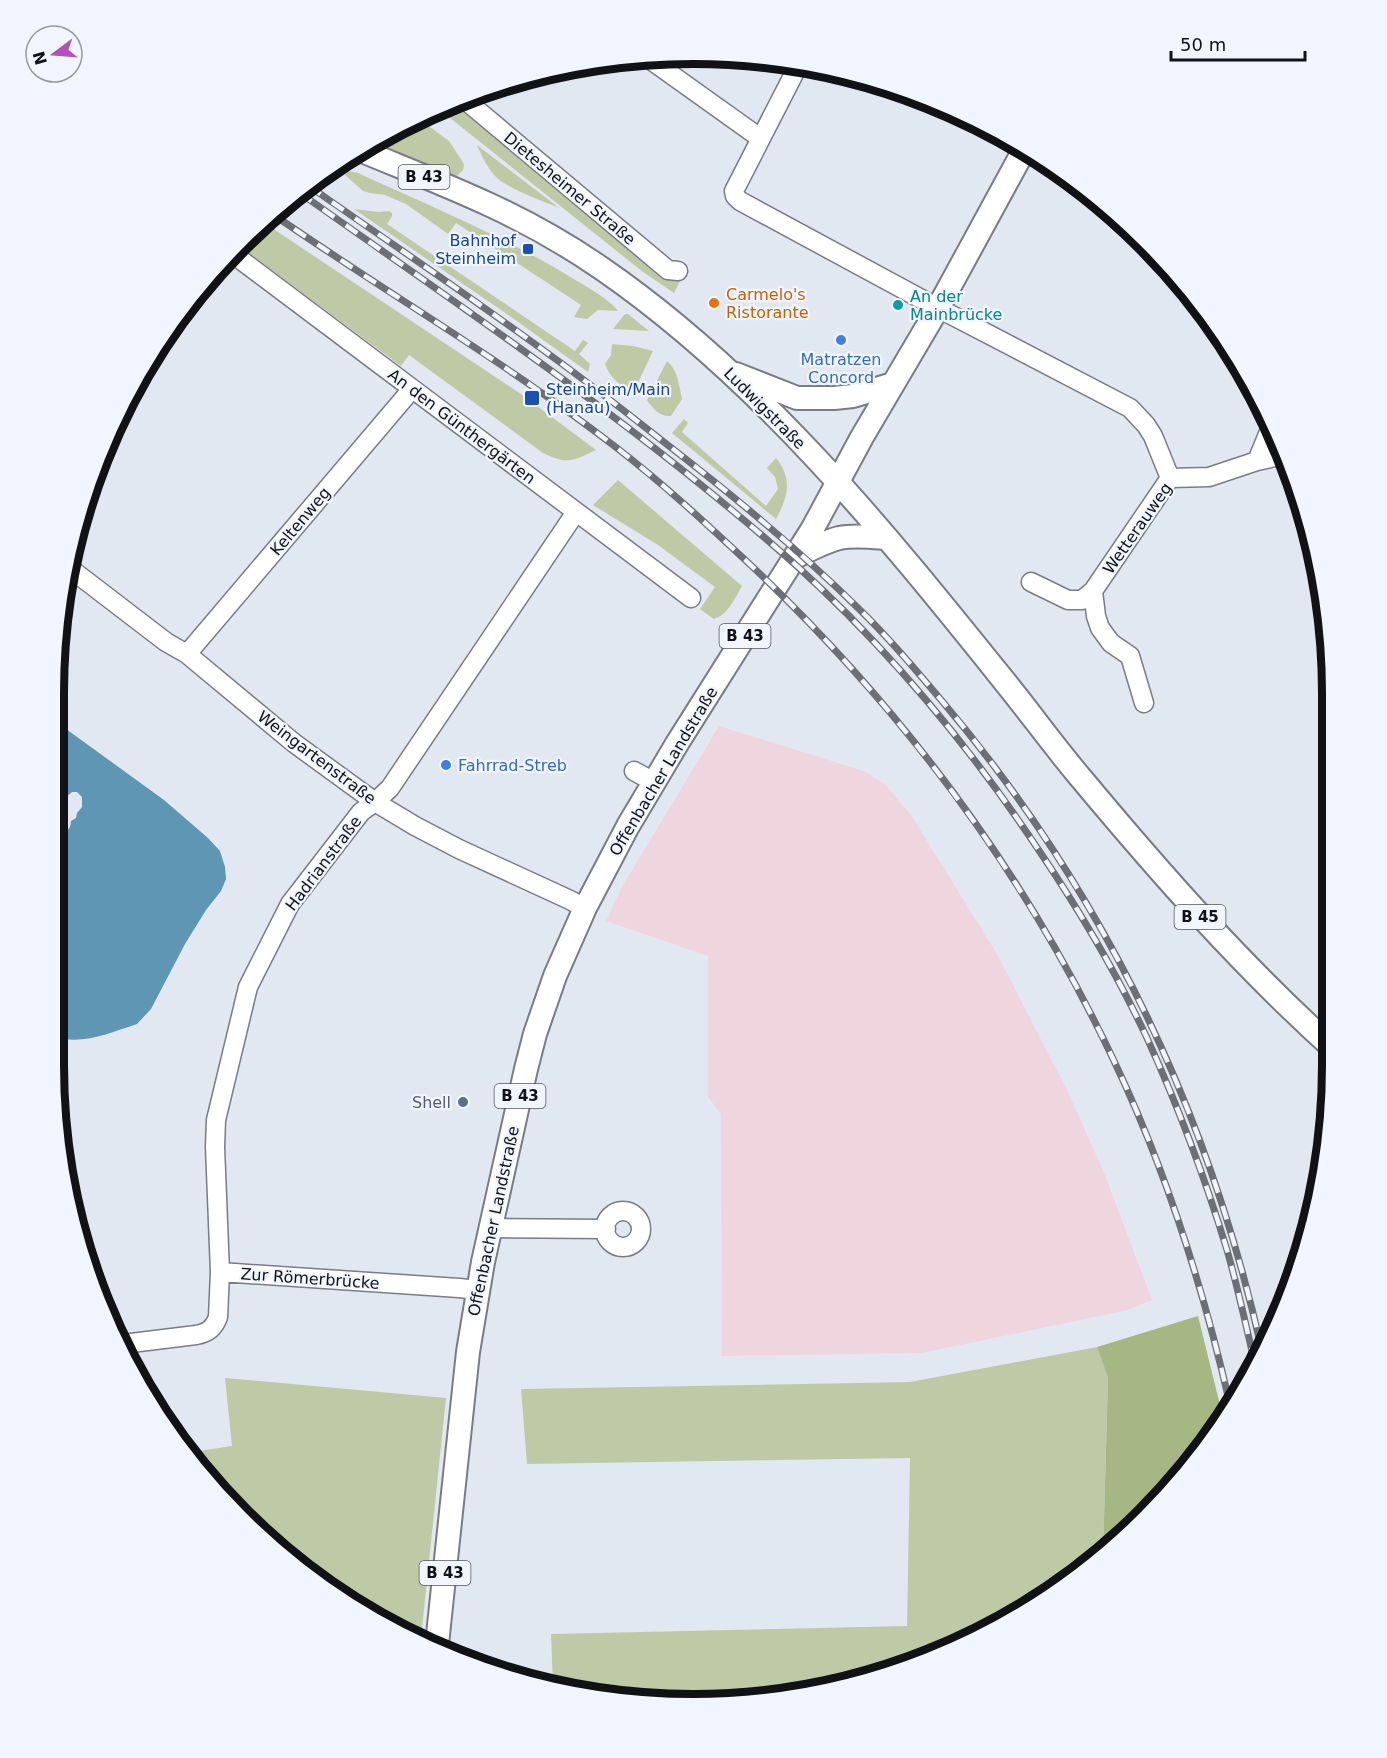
<svg xmlns="http://www.w3.org/2000/svg" width="1387" height="1758" font-family="'DejaVu Sans',sans-serif">
<rect width="100%" height="100%" fill="#e2e8f2"/>
<path fill="#efd6de" d="M719,726L864,771L885,784L911,815L997,954L1067,1090L1103,1170L1152,1300L1128,1310L922,1353L722,1356L721,1114L708,1097V956L606,921L623,885Z"/>
<path fill="#becaa6" d="M458,101L681,279L674,293L643,272L440,110Z
M419,119L449,141L464,164L463,170L455,178L372,141Z
M477,145L558,207C543,202 508,188 497,178C488,169 482,157 477,145Z
M348,171L358,173C432,207 508,238 577,281C589,288 610,300 618,311L598,310L587,319L574,317L581,305L456,223L448,234L406,204L385,195L370,193L363,191L345,175Z
M354,209L379,212L389,211L392,213V216L387,224L575,351L583,340L588,343L579,354L590,364L588,372L504,312Z
M265,220L273,225L275,230L521,394L596,450C573,461 567,465 543,453L409,355L401,366L240,247Z
M625,314H628L649,331L613,329Z
M612,344L633,346L653,351L634,391C620,386 610,378 605,364L611,355Z
M667,361C678,370 679,386 682,399L671,416C660,417 653,409 647,400Z
M684,419L688,423L682,432L766,506L778,489L775,477L767,468L776,458C793,479 788,497 776,519L672,433Z
M618,480L742,586C735,598 728,615 714,619L700,609L715,587L658,545L593,505Z
M1097,1347L1108,1378L1103,1554L1014,1618L859,1682L694,1704L553,1686L551,1634L907,1626L910,1458L527,1464L521,1389L910,1382Z
M225,1378L446,1398L421,1638L374,1618L242,1517L192,1452L232,1446Z"/>
<path fill="#a7b783" d="M1198,1316L1224,1421L1115,1545L1103,1554L1108,1378L1097,1347Z"/>
<path fill="#5e96b3" d="M55,721L164,800L208,838L220,851L225,867L226,879L221,891L206,910L185,944L151,1009L137,1024C109,1033 84,1045 54,1037L55,836C64,833 71,831 71,821L76,818L77,813L82,807V797L77,792H72L66,797C65,806 66,816 55,818Z"/>
<g fill="none" stroke-linecap="round" stroke-linejoin="round">
<g stroke="#777c85" stroke-width="21">
<path id="minor" d="M648,58L760,138
M798,66L734,191L735,196L740,201L938,308L1130,408L1146,425L1153,436L1170,478
M464,99L668,270L678,271
M233,254L691,598
M1257,461L1271,427
M72,570L166,642L187,654L294,743L375,802L415,826L459,849L570,900L585,908
M1031,582L1068,600H1082L1093,591L1170,478L1209,477L1257,461L1284,455
M1093,591L1096,616L1100,628L1111,643L1130,656L1144,703
M187,654L412,389
M634,771L654,782
M605 1229a18 18 0 1 1 36 0a18 18 0 1 1-36 0Z
M490,1228L606,1229
M220,1272L215,1147L216,1120L248,987L290,904L361,812L375,802L390,788L576,512
M123,1344L196,1335C208,1333 214,1328 218,1317L220,1272L459,1288L478,1290"/>
</g>
<g stroke="#777c85" stroke-width="26">
<path id="major" d="M360,150C403,168 447,185 490,205C529,223 566,244 601,268C758,376 883,530 1001,677C1028,710 1053,745 1080,777C1160,873 1241,965 1333,1048
M736,374L797,398H834L853,396L893,384
M795,557C809,550 824,542 839,538C855,535 871,537 887,538
M437,1644L468,1352L483,1262L526,1069L535,1034L555,976L585,908L628,826L678,742L813,528L862,437L938,308L1024,150"/>
</g>
<use href="#minor" stroke="#fff" stroke-width="18"/>
<use href="#major" stroke="#fff" stroke-width="22"/>
<g stroke="#6c7076" stroke-width="7">
<path id="rail" d="M309,186C403,252 498,315 589,384C616,404 642,425 669,446C735,497 799,550 858,608C888,637 915,669 942,701C1102,890 1208,1109 1262,1351
M300,193C457,304 618,412 765,538C872,629 964,737 1042,855C1081,913 1117,974 1147,1038C1178,1106 1205,1178 1227,1250C1238,1288 1246,1326 1255,1364
M271,213C385,292 504,361 613,445C664,484 710,527 757,571C905,712 1028,878 1115,1063C1167,1173 1204,1290 1231,1409"/>
</g>
<use href="#rail" stroke="#f0f5ff" stroke-width="4.5" stroke-dasharray="14" stroke-linecap="butt"/>
</g>
<g fill="#1a4fb4" stroke="#f0f5ff" stroke-width="2">
<rect x="522" y="243" width="12" height="12" rx="3"/>
<rect x="524" y="390" width="16" height="16" rx="3"/>
</g>
<circle fill="#e8710a" stroke="#f0f5ff" stroke-width="2" cx="714" cy="303" r="6"/>
<circle fill="#0f9aa8" stroke="#f0f5ff" stroke-width="2" cx="898" cy="305" r="6"/>
<g fill="#3f7fe0" stroke="#f0f5ff" stroke-width="2">
<circle cx="841" cy="340" r="6"/>
<circle cx="446" cy="765" r="6"/>
</g>
<circle fill="#5c6f8a" stroke="#f0f5ff" stroke-width="2" cx="463" cy="1102" r="6"/>
<g text-anchor="middle" stroke-width="4.5" stroke-linejoin="round" paint-order="stroke">
<g fill="#f0f5ff" stroke="#53565b" stroke-width="1.5">
<rect x="398.5" y="165" width="51" height="24" rx="4.5"/>
<rect x="719.5" y="624" width="51" height="24" rx="4.5"/>
<rect x="1174.5" y="905" width="51" height="24" rx="4.5"/>
<rect x="494.5" y="1084" width="51" height="24" rx="4.5"/>
<rect x="419.5" y="1561" width="51" height="24" rx="4.5"/>
</g>
<g font-size="15" font-weight="bold" fill="#101215">
<text x="424" y="182">B 43</text>
<text x="745" y="641">B 43</text>
<text x="1200" y="922">B 45</text>
<text x="520" y="1101">B 43</text>
<text x="445" y="1578">B 43</text>
</g>
<g font-size="16" fill="#101215" stroke="#f0f5ff">
<text transform="translate(570 188) rotate(40)" y="6">Dietesheimer Straße</text>
<text transform="translate(765 408) rotate(45)" y="6">Ludwigstraße</text>
<text transform="translate(462 426) rotate(37)" y="6">An den Günthergärten</text>
<text transform="translate(300 521) rotate(-50)" y="6">Keltenweg</text>
<text transform="translate(1137 528) rotate(-55)" y="6">Wetterauweg</text>
<text transform="translate(317 757) rotate(37)" y="6">Weingartenstraße</text>
<text transform="translate(663 771) rotate(-59)" y="6">Offenbacher Landstraße</text>
<text transform="translate(323 863) rotate(-53)" y="6">Hadrianstraße</text>
<text transform="translate(493 1221) rotate(-78)" y="6">Offenbacher Landstraße</text>
<text transform="translate(310 1278) rotate(4)" y="6">Zur Römerbrücke</text>
</g>
<g font-size="16" fill="#164399" stroke="#f0f5ff" text-anchor="end">
<text x="516" y="246">Bahnhof<tspan x="516" dy="18">Steinheim</tspan></text>
<text x="546" y="395" text-anchor="start">Steinheim/Main<tspan x="546" dy="18">(Hanau)</tspan></text>
</g>
<g font-size="16" fill="#c56008" stroke="#f0f5ff" text-anchor="start">
<text x="726" y="300">Carmelo's<tspan x="726" dy="18">Ristorante</tspan></text>
</g>
<g font-size="16" fill="#0d838f" stroke="#f0f5ff" text-anchor="start">
<text x="910" y="302">An der<tspan x="910" dy="18">Mainbrücke</tspan></text>
</g>
<g font-size="16" fill="#366cbe" stroke="#f0f5ff">
<text x="841" y="365">Matratzen<tspan x="841" dy="18">Concord</tspan></text>
<text x="458" y="771" text-anchor="start">Fahrrad-Streb</text>
</g>
<g font-size="16" fill="#4e5e75" stroke="#f0f5ff" text-anchor="end">
<text x="451" y="1108">Shell</text>
</g>
</g>
<path d="M0 0H1387V1758H0ZM693 64H693A629 629 0 0 1 1322 693V1065A629 629 0 0 1 693 1694H693A629 629 0 0 1 64 1065V693A629 629 0 0 1 693 64Z" fill="#f0f5ff" fill-rule="evenodd"/>
<path fill="none" stroke="#101215" stroke-width="8" d="M693 64H693A629 629 0 0 1 1322 693V1065A629 629 0 0 1 693 1694H693A629 629 0 0 1 64 1065V693A629 629 0 0 1 693 64Z"/>
<g transform="translate(54 54) rotate(254)"><circle r="28" fill="#f0f5ff" stroke="#969aa1" stroke-width="1.5"/>
<path d="M0-4.5L10 22L0 15L-10 22Z" fill="#b251b8"/>
<text y="-9" font-size="16" font-weight="bold" text-anchor="middle" fill="#101215">N</text>
</g>
<path d="M1171 51v9h134v-9" fill="none" stroke="#101215" stroke-width="3"/>
<text x="1180" y="51" font-size="18" fill="#101215" stroke="#f0f5ff" stroke-width="4.5" paint-order="stroke">50 m</text>
</svg>
